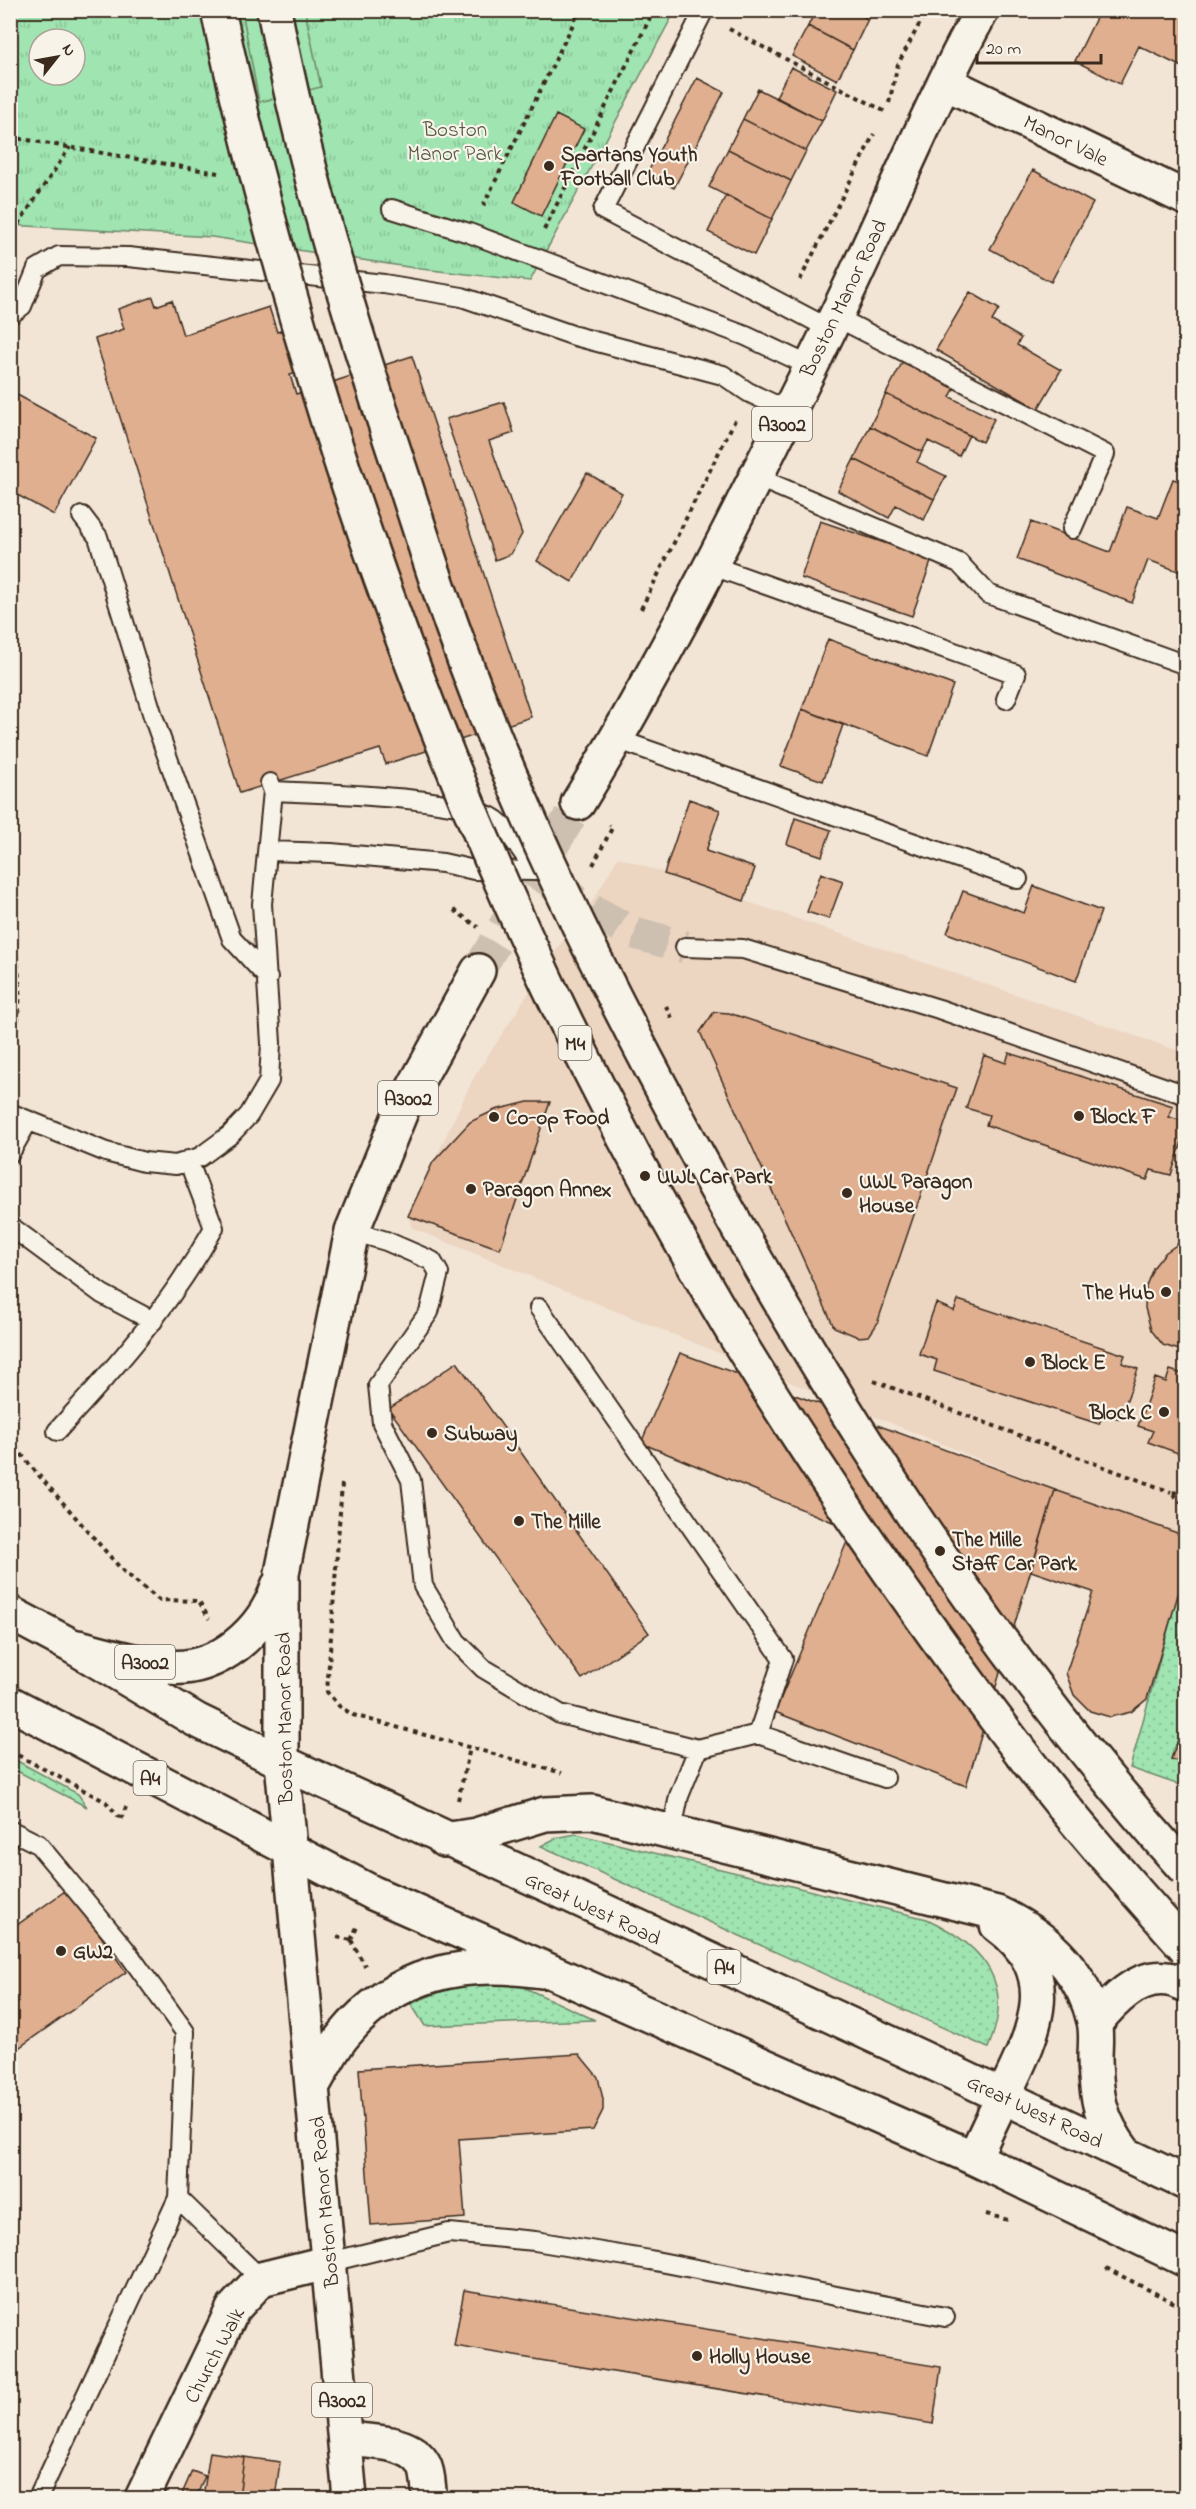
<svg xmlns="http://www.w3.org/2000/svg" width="1196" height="2509" font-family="'Indie Flower',sans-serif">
<defs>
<pattern id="grass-dots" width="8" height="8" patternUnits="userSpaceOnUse" patternTransform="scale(1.5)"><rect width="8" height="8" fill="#9fe4b1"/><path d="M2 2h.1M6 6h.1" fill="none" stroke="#8ac498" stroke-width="1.8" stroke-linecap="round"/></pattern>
<pattern id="park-tufts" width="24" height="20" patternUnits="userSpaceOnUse" patternTransform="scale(1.5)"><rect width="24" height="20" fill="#9fe4b1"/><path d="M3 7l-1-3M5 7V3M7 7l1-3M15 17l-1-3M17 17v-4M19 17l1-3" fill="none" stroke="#8ac498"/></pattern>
</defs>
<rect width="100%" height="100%" fill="#f2e5d6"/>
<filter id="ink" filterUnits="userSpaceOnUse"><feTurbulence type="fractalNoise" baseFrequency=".0167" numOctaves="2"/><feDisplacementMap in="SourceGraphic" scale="12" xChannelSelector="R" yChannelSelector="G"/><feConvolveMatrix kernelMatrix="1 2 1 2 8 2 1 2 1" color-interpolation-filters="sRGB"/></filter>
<g filter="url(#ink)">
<path fill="#ecd5c1" d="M618,857L1185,1053V1536L1055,1490L412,1228L408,1216L473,1079L559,946L585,915Z"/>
<path fill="url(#grass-dots)" stroke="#6d8768" stroke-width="1.5" d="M1178,1593L1185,1597L1186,1718L1171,1759L1185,1764V1787L1130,1768Z
M10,1757L78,1794L87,1807L11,1768Z
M576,1834L927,1919C984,1946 1016,1984 988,2048L541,1846L556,1838Z
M495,1980L521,1986L595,2020L425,2026L411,2004C439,1991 465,1983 495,1980Z"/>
<path fill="url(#park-tufts)" stroke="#6d8768" stroke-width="1.5" fill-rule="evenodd" d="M10,11H675L530,281L421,269L212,237L11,225ZM39,39H75V75H39Z"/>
<path fill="#9fe4b1" stroke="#6d8768" stroke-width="1.5" d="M242,11H305L321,87L259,102Z"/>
<path fill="#dfaf90" stroke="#3b2a1e" stroke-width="1.5" d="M816,10H852L868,19L853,50L808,26Z
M852,10H873L868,19Z
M1100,10H1186V69L1139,46L1120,84L1075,61Z
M808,26L853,50L837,80L792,56Z
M791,67L837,90L822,121L776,97Z
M697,78L724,92L674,188L647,174Z
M758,89L822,121L806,151L743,119Z
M556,115L584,129L541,216L514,202Z
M743,119L806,151L791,181L728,149Z
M728,149L791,181L772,219L709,187Z
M1033,170L1093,203L1051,282L990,249Z
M726,195L772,219L754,255L708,232Z
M970,292L999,309L992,321L1021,338L1017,345L1061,370L1038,409L936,350Z
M153,297L156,306L172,300L183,335L269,307L277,332L290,328L304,371L290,375L296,394L412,356L531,717L386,764L380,749L240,793L95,339L124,329L118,309Z
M903,361L955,387L950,397L994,419L982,442L886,394Z
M12,392L96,438L54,515L10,491Z
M886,394L969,435L959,456L928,441L922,452L870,426Z
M504,402L514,433L489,441L522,534L511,554L495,560L446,419Z
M870,426L922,452L917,462L946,476L934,499L854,459Z
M854,459L934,499L924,520L896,505L889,518L838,491Z
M587,473L622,493L572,582L537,561Z
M1173,479L1186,483V574L1148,560L1132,603L1017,559L1031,522L1110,552L1127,507L1158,518Z
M820,521L932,559L912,616L801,578Z
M828,639L953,685L928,756L802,709Z
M802,709L843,725L823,781L781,766Z
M689,799L720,810L706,851L755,868L744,901L664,874Z
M795,818L831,830L822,856L787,844Z
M821,873L843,881L829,919L807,912Z
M1034,886L1101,911L1076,981L947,933L963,891L1024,913Z
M714,1012L729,1013L957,1088L877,1324L869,1336L858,1337L834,1327L700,1032Z
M1009,1053L1173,1106L1169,1117L1186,1122V1130L1171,1175L1151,1170L1147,1180L986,1125L989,1115L966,1108L984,1055L1006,1063Z
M528,1102H550L500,1249L408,1216L433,1162L470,1122L495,1110Z
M1182,1241L1186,1242V1352L1163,1345L1151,1330L1145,1308L1146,1286L1153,1268L1165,1253Z
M958,1300L1125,1355L1122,1363L1138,1369L1120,1419L1103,1413L1099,1424L934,1371L937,1360L919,1354L932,1314L936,1303L954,1311Z
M680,1353L1055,1490L966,1786L775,1712L852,1530L641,1443Z
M457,1362L649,1633L582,1679L389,1409Z
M1170,1370L1186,1375V1456L1148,1442L1153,1431L1138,1426L1155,1378L1166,1382Z
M1055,1490L1186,1536V1568L1147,1699L1131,1712L1110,1717L1090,1711L1074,1695L1066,1673L1093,1592L1031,1571Z
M1186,1718V1764L1171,1759Z
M68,1889L126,1972L10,2054V1930Z
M579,2054L598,2077L603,2099V2110L593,2130L459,2139L465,2218L371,2225L359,2069Z
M464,2290L941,2367L933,2424L454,2346Z
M210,2452L244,2457L239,2498L203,2497Z
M244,2457L280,2462L275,2498H239Z
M192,2471L205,2476L196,2498L182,2494Z"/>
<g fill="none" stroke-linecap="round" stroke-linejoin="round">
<path stroke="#cdc0b1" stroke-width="33" stroke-dasharray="33 16" stroke-linecap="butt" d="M551,883L575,901L631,932L685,947"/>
<path stroke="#cdc0b1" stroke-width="33" stroke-dasharray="33 16" stroke-linecap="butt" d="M478,971L578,803"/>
<g stroke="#3b2a1e" stroke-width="22">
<path id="service" d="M704,10L603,210L830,329
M392,209L469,233L746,336L810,366
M10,315L22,306L37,269L59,256L128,257L384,284L462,297L575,336L723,375L748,392L788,411
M836,317L1105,454L1072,529
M756,477L959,563L988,594L1186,665
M82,516L98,537L153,716L232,939L268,978
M710,565L1016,674L1006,699
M616,739L1018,879
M273,791C318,793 463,796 496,820C509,830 525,857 536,871
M269,851L331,853L443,863L474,870L536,871
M685,947L743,949L939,1009L1186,1095
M10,1113L106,1152L144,1162L176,1165L200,1157L230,1135L249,1115L269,1081L271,1043L262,904L273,791L270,783
M10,1153L28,1121
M10,1226L102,1294L153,1321
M352,1231L386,1241L432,1261L439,1273L429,1312L378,1385L382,1423L411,1480L423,1586L456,1641L483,1668L560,1714L698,1749L679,1796L672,1830
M539,1308L783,1659L758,1734L698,1749
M57,1431C117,1366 170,1306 214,1228L188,1160
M758,1734L885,1778
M10,1830L38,1844L125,1949L185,2032L178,2198L38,2498
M178,2198L261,2279
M330,2262L449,2233L535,2241L650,2260L945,2317"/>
</g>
<g stroke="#3b2a1e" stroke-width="38">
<path id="minor" d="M946,83L1186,198
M1095,2023C1112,2002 1137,1975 1167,1979C1173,1979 1180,1983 1186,1985
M345,2439C369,2442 411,2440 424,2465C429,2474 428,2489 430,2498
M142,2498L233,2309L261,2279L330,2262"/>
</g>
<g stroke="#3b2a1e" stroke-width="38">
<path id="primary" d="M578,803C673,647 754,482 835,318C885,216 927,110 982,10
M78,1647C107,1654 138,1664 168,1667C218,1672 264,1630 278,1586
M312,2087C322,2070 331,2051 343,2036C395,1972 464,1959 542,1971
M350,2498L282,1762V1573L352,1231L402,1109L478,971"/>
</g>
<g stroke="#3b2a1e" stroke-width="38">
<path id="trunk" d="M10,1613L72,1646L196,1720L282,1762L918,2056L1186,2183
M10,1703L373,1893L974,2158L1186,2260
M444,1840L476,1835L545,1814L592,1812L997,1913C1044,1935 1082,1969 1094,2021C1097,2033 1095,2046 1095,2058C1096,2098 1100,2120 1124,2152
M974,2158C985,2134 996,2111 1007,2088C1036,2029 1062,1972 997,1925"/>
</g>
<path stroke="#3b2a1e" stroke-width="4" stroke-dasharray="4.5 4.5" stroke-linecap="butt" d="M729,29L886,112
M889,103L898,64L927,10
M10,137L218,173
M10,202L17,226L70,147
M483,206L580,10
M544,230L654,10
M800,280L874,134
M641,609L735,420
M593,865L612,828L609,825
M454,910L478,927
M10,928C21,968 24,1012 10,1051
M666,1006L672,1018
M874,1381L1171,1492
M10,1440L35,1471L122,1570L159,1600L199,1601L209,1619
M342,1484L327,1692L339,1706L353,1715L562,1773
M1186,1494L1171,1492L1186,1507
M10,1751L106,1802L120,1818
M458,1800L470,1748
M121,1819L126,1807
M337,1937L351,1940
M351,1940L365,1966
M351,1940L357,1927
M986,2214L1008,2220
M1106,2268L1186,2309"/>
<use href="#service" stroke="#f7f3e8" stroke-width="18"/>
<use href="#minor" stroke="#f7f3e8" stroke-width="33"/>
<use href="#primary" stroke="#f7f3e8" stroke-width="33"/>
<use href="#trunk" stroke="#f7f3e8" stroke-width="33"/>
<g stroke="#3b2a1e" stroke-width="38" stroke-linecap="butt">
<path id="motorway-bridge" d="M218,10C248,151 286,288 329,425C431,745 563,1049 736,1337C825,1484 925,1626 1029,1763C1078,1827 1132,1887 1186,1948
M274,10C304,166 349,316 399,466C417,520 433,573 452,626C515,804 600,975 690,1141C829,1399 989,1650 1186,1870"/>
</g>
<use href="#motorway-bridge" stroke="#f7f3e8" stroke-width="33"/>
</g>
</g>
<g fill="#3b2a1e" stroke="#f7f3e8" stroke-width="2">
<circle cx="549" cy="166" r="6"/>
<circle cx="1079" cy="1116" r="6"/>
<circle cx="494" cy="1117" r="6"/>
<circle cx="645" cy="1176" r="6"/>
<circle cx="471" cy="1189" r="6"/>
<circle cx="847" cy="1193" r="6"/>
<circle cx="1166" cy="1292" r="6"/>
<circle cx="1030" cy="1362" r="6"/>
<circle cx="1164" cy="1412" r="6"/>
<circle cx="432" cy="1433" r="6"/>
<circle cx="519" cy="1521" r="6"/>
<circle cx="940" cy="1551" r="6"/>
<circle cx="61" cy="1951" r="6"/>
<circle cx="697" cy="2356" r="6"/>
</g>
<g text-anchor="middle" stroke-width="4.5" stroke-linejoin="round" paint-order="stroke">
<g fill="#f7f3e8" stroke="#73665b" stroke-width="1.5">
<rect x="752" y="407" width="60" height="34" rx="4.5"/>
<rect x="558.5" y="1026" width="33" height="34" rx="4.5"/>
<rect x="378" y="1081" width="60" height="34" rx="4.5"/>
<rect x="115" y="1645" width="60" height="34" rx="4.5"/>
<rect x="133.5" y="1761" width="33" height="34" rx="4.5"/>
<rect x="707.5" y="1950" width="33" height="34" rx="4.5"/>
<rect x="312" y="2383" width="60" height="34" rx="4.5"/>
</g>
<g font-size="20" font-weight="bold" fill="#3b2a1e">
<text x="782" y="431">A3002</text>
<text x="575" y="1050">M4</text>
<text x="408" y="1105">A3002</text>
<text x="145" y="1669">A3002</text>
<text x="150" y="1785">A4</text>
<text x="724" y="1974">A4</text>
<text x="342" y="2407">A3002</text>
</g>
<g font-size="21" fill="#545843" stroke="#f7f3e8">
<text x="455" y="136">Boston<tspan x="455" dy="24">Manor Park</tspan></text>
</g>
<g font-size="21" fill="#3b2a1e" stroke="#f7f3e8">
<text transform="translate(1066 140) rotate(26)" y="7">Manor Vale</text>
<text transform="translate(843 298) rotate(-64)" y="7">Boston Manor Road</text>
<text transform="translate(284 1718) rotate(-91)" y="7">Boston Manor Road</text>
<text transform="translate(593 1908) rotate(25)" y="7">Great West Road</text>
<text transform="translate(1035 2111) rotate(25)" y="7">Great West Road</text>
<text transform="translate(324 2202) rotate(-95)" y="7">Boston Manor Road</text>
<text transform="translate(214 2355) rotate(-62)" y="7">Church Walk</text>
</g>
<g font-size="21" font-weight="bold" fill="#3b2a1e" stroke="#f7f3e8" text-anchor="start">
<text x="561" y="161">Spartans Youth<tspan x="561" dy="24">Football Club</tspan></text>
<text x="1091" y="1123">Block F</text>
<text x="506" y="1124">Co-op Food</text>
<text x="657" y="1183">UWL Car Park</text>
<text x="859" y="1188">UWL Paragon<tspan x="859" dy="24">House</tspan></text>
<text x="483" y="1196">Paragon Annex</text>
<text x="1154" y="1299" text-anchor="end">The Hub</text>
<text x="1042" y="1369">Block E</text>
<text x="1152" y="1419" text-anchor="end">Block C</text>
<text x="444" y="1440">Subway</text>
<text x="531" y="1528">The Mille</text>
<text x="952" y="1546">The Mille<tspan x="952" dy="24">Staff Car Park</tspan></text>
<text x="73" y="1958">GW2</text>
<text x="709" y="2363">Holly House</text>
</g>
</g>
<rect width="1196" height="2509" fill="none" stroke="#f7f3e8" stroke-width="36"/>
<rect x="18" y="18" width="1160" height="2473" fill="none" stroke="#3b2a1e" stroke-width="2" filter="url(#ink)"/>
<g transform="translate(57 57) rotate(59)"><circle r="28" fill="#f7f3e8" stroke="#aca397" stroke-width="1.5"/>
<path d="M0-4.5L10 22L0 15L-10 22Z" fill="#3b2a1e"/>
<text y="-9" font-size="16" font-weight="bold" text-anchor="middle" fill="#3b2a1e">N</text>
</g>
<path d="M977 54v9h124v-9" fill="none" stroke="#3b2a1e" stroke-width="3"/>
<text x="986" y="54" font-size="18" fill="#3b2a1e" stroke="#f7f3e8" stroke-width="4.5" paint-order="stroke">20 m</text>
</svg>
